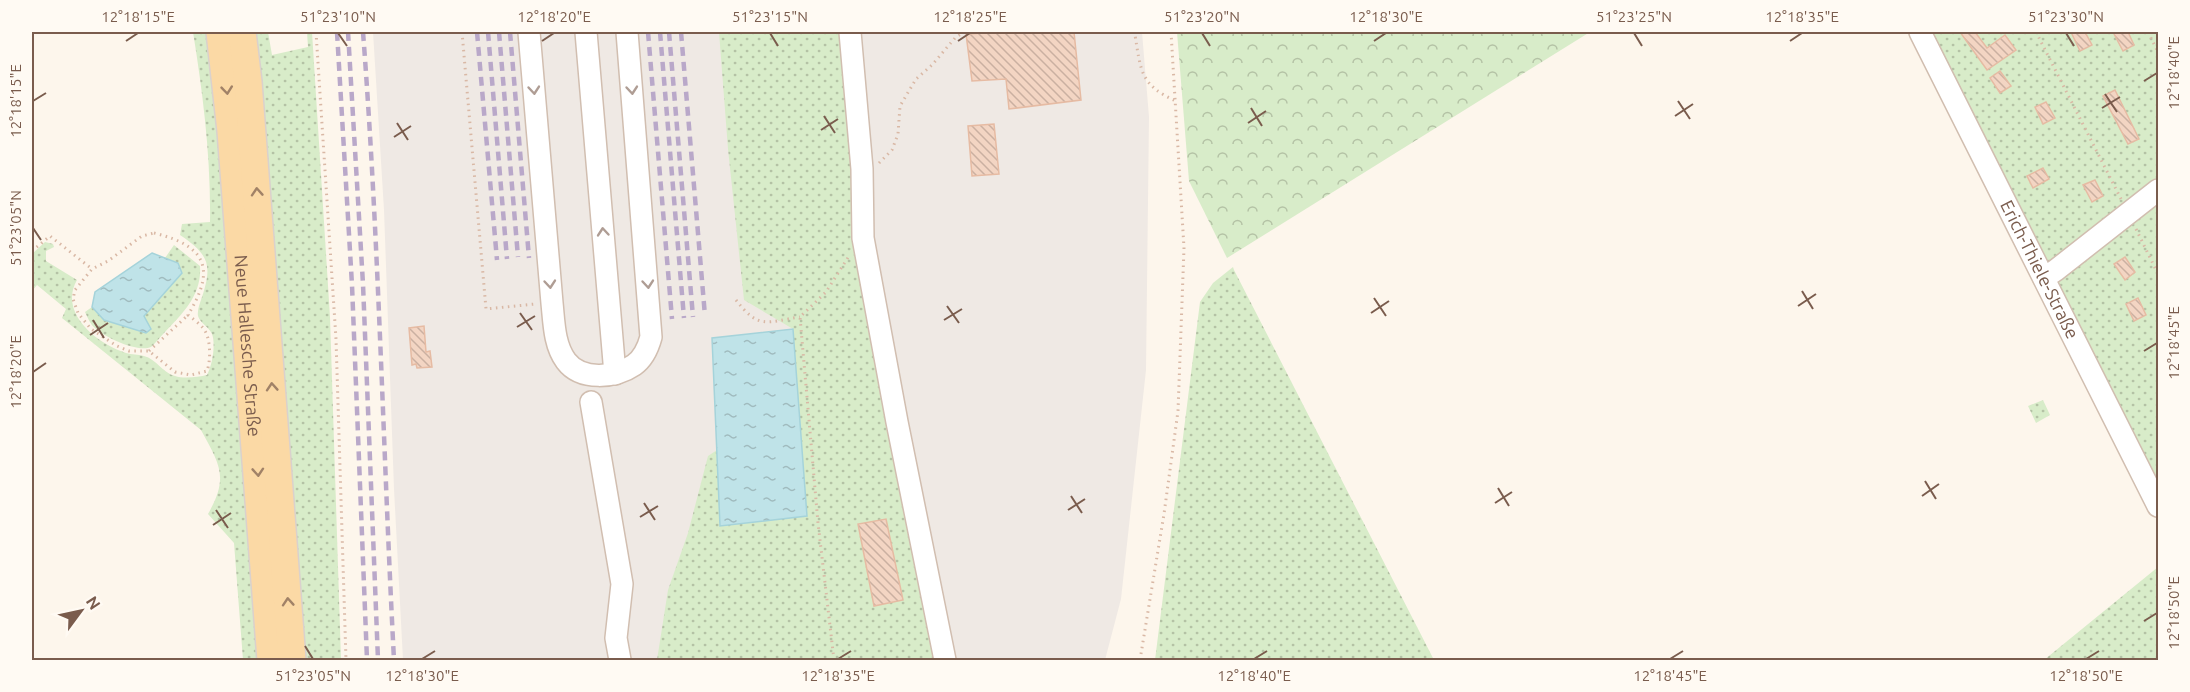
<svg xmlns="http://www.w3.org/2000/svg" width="2190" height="692" font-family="Ubuntu,sans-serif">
<defs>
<pattern id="grass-dots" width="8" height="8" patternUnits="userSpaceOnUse" patternTransform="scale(1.5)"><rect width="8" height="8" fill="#d8ecc9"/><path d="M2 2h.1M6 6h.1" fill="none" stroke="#b4c2a5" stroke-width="1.8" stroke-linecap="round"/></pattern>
<pattern id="forest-crowns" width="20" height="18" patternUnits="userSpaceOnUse" patternTransform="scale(1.5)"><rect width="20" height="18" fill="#d8ecc9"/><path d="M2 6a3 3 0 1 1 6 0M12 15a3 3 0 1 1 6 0" fill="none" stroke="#b4c2a5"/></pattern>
<pattern id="water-ripples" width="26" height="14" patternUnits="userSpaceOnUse" patternTransform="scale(1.5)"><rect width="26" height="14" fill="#bfe3e8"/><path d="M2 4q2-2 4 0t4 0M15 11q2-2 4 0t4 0" fill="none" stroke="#a0bbbe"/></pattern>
<pattern id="building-back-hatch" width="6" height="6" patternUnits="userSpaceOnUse" patternTransform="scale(1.5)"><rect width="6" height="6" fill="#f3d5c3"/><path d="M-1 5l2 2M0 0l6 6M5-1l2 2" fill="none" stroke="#cab0a1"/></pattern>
</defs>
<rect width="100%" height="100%" fill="#fdf6ec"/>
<path fill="#efe9e4" d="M373,32H1142L1149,117L1146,370L1121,599L1105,660H403L394,489L384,210Z"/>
<path fill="url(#grass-dots)" d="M193,32H211L262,660H243L234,543L208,514C229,477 220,465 201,430L62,318L66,309L37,285L32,291V254L45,242L53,244L54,247L46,251V261L77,280C58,313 97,344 126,353C132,355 138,354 144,356C156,359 163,373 175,376C184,379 198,377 207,375C212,366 216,345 212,334C209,327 200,323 198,316C197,310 200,303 202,297C213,264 208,254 180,235L182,224L210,222C211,158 203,94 193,32Z
M249,32H268L272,55L308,47L307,32H312L330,317L341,660H302Z
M719,32H843L863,273L938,660H657L668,590L688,533L708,456L717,450L720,526L807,516L793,329L744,300L728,149Z
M1932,32H2158V485Z
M174,245L200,266C202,295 183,313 164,333C160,337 155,344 151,347C138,353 104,337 95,328C90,324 88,318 85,312L92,307L104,320L144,316L182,273L178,263L165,258Z
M1233,267L1234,270L1434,660H1155L1200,302L1213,283Z
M2043,400L2050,415L2036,423L2028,406Z
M2158,567V660H2044Z"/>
<path fill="url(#forest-crowns)" d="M1177,32H1590L1227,258L1189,181Z"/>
<path fill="url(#water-ripples)" stroke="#a5d3da" stroke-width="1.5" d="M152,253L178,263L182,273L144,316L151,329L146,333L104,320L92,307L95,292Z
M793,329L807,516L720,526L712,338Z"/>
<path fill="url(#building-back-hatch)" stroke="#e6bba3" stroke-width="1.5" d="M1005,32H1074L1081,100L1009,109L1006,79L972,81L966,34Z
M1960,32H1975L1987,48L2005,35L2016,50L1987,70Z
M2071,32H2085L2092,45L2080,51Z
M2113,32H2128L2134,45L2123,51Z
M2000,71L2011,86L2000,93L1990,78Z
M2115,90L2139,139L2128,144L2103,96Z
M2046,102L2055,118L2043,124L2035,107Z
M994,124L999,174L972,176L968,126Z
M2043,168L2049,179L2033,188L2027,176Z
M2095,180L2103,196L2092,202L2083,185Z
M2125,257L2135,272L2125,280L2114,264Z
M2138,298L2146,315L2134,321L2126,304Z
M424,326L426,352L430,351L432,367L417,368L416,364L412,365L409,328Z
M886,519L903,600L874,606L858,524Z"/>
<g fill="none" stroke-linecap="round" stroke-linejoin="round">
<g stroke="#d1beb0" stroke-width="24">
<g id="minor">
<path d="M529,32L552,303C554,322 554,345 566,361C581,381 615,378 634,365C644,358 648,348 651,337L627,32"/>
<path d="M586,32L615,374"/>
<path d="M850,32L862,169L863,238L897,422L945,660"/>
<path id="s1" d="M1920,32L2158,506"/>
<path d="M2044,278L2056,270L2158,190"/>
<path d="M591,402L622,584L616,638L620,660"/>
</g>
</g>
<g stroke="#dad1cd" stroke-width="30">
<g id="major">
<path id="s2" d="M220,32L231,131L271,660"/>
<path d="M242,32L248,82L292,660"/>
</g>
</g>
<path stroke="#d9b8a5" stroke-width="3" stroke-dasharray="1.5 4.5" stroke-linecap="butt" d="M316,32L336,339L346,660
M462,32L486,309L535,304
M1132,32L1135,35C1141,71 1140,85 1176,101
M2036,32L2121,199
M2148,32L2158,52
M879,163L892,150L898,134L900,106L916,79L932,65L955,38L964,32
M2136,229L2158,274
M154,233C207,246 216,269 188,315C193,319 199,323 203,328C211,337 211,360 207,371L191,375L175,372L149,351H129L117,346L91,329L78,313L73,299L75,290L92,269L108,261L142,236Z
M32,251L50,236L92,269
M736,300C759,330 766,322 800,317
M149,351L187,316
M834,660L818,523L800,317L826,292L849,256
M1140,660L1164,514L1178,411L1184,248L1171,32"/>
<use href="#minor" stroke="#fff" stroke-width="21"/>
<use href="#major" stroke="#fbd9a5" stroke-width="27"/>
<path stroke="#b9a8c9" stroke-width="4.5" stroke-dasharray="9 6" stroke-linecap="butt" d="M337,32L352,285L367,660
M348,32L363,284L378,660
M363,32C379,241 383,451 394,660
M477,32L497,260
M488,32L507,259
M499,32L518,257
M510,32L529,258
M648,32L672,319
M660,32L684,318
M669,32L693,317
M681,32L705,316"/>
</g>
<defs><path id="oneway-chevron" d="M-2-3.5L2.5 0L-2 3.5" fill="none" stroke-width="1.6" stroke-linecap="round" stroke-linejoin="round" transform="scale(1.5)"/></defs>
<g stroke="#a18267">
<use href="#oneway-chevron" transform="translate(227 90) rotate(84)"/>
<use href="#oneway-chevron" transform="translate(257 192) rotate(-94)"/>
<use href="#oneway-chevron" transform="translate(272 387) rotate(-94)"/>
<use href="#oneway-chevron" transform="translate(258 472) rotate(86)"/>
<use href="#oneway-chevron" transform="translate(288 602) rotate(-94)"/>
</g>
<g stroke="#af9d94">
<use href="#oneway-chevron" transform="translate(534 90) rotate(85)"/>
<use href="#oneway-chevron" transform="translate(632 90) rotate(85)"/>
<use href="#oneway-chevron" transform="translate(603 232) rotate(-95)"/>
<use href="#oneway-chevron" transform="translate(550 284) rotate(85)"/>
<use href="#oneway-chevron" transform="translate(648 284) rotate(85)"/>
</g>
<path fill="none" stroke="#7a5c4d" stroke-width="2" d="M338,33L347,46M770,33L778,46M1202,33L1210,46M1634,33L1642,46M2066,33L2074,46M126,41L138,33M542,41L554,33M958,41L970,33M1374,41L1386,33M1790,41L1802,33M2144,81L2157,73M2105,94L2117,112M33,101L46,93M1678,101L1690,119M1251,108L1262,126M2102,108L2120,97M824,116L835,133M1675,116L1693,104M397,123L408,140M1248,123L1266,111M821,130L838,119M394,137L411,126M33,228L41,240M1802,291L1813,309M1374,298L1386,316M947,306L959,323M1798,306L1816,294M520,313L532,330M1371,313L1389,301M93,320L104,338M944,320L962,309M517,327L535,316M90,335L108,323M2144,351L2157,343M33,372L46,363M1925,481L1936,499M1498,488L1509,506M1071,496L1082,513M1922,496L1939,484M644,503L655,520M1495,503L1512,492M216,510L228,528M1068,510L1085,499M640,517L658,506M213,525L231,513M2144,621L2157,613M305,646L313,659M422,659L435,651M838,659L851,651M1254,659L1267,651M1670,659L1683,651M2086,659L2099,651"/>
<g text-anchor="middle" stroke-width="4.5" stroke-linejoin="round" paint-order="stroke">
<g font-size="18" fill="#7a5c4d" stroke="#fffaf3">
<text dy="6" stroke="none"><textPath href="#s1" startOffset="266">Erich-Thiele-Straße</textPath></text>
<text dy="6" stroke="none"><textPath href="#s2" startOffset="315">Neue Hallesche Straße</textPath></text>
</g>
</g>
<rect width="2190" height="692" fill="none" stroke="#fffaf3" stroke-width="66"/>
<g transform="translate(81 611) rotate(57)" stroke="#fffaf3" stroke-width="4.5" paint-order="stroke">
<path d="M0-4.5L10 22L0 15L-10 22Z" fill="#7a5c4d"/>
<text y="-9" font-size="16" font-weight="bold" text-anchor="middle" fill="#7a5c4d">N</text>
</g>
<rect x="33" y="33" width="2124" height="626" fill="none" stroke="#7a5c4d" stroke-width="2"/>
<g font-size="15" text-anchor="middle" fill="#7a5c4d">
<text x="138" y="22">12°18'15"E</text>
<text x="338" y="22">51°23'10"N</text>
<text x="554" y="22">12°18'20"E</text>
<text x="770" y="22">51°23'15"N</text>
<text x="970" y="22">12°18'25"E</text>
<text x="1202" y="22">51°23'20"N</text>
<text x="1386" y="22">12°18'30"E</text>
<text x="1634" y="22">51°23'25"N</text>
<text x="1802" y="22">12°18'35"E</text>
<text x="2066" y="22">51°23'30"N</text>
<text transform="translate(2174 73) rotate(-90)" y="5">12°18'40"E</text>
<text transform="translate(16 101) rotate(-90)" y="5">12°18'15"E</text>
<text transform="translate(16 228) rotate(-90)" y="5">51°23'05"N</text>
<text transform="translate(2174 343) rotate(-90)" y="5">12°18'45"E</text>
<text transform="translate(16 372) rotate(-90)" y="5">12°18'20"E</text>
<text transform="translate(2174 613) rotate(-90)" y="5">12°18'50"E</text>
<text x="313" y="681">51°23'05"N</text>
<text x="422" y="681">12°18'30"E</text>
<text x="838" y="681">12°18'35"E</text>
<text x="1254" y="681">12°18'40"E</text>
<text x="1670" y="681">12°18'45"E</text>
<text x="2086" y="681">12°18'50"E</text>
</g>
</svg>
